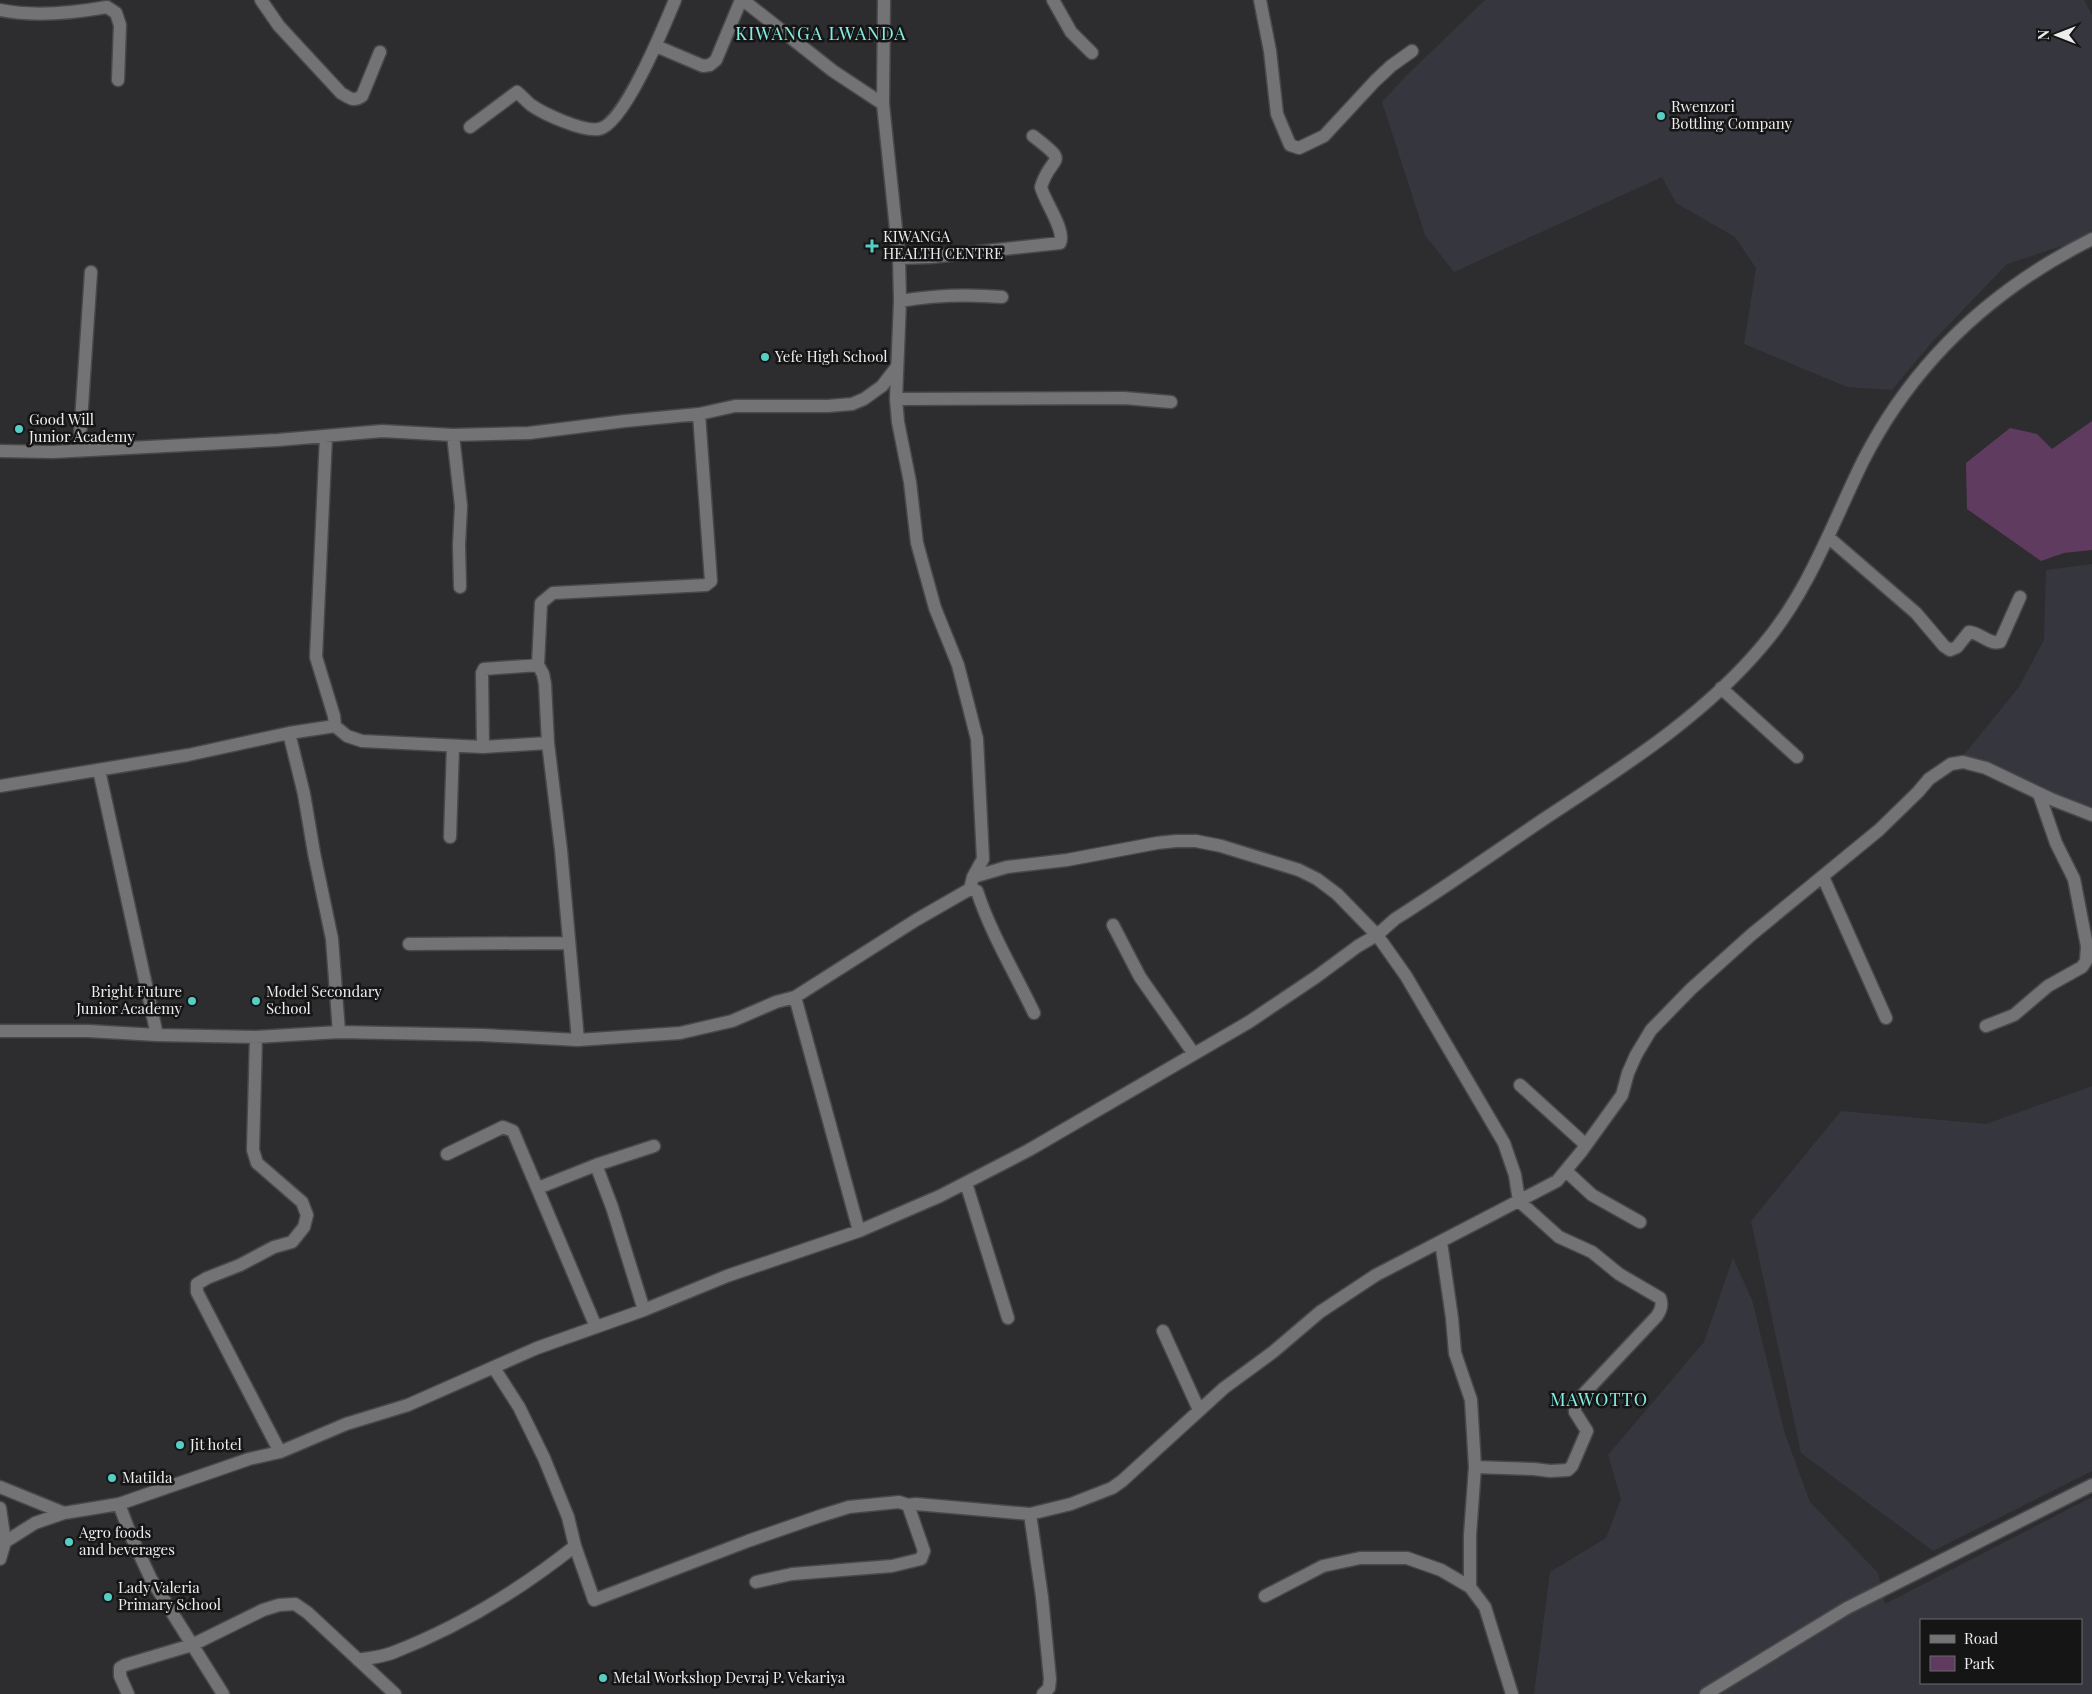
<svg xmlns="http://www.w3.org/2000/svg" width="2092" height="1694" font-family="'Playfair Display',serif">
<rect width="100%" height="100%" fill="#2d2d2f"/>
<path fill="#36363e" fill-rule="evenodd" d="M1485,0H2084L2092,15V236L2007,264L1933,341L1892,390L1847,387L1744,344L1756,268L1735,237L1676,203L1662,177L1454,272L1425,235L1382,102L1406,76Z
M2092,564V808L2069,804L1962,757L2019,687L2044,640L2046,570Z
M2092,1086V1471L1933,1551L1801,1453L1751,1221L1841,1111L1986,1124Z
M1733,1258L1752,1300L1785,1434L1810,1502L1878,1573L1885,1604L2092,1497V1694H1722L1720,1691L1713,1694H1534L1550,1572L1606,1538L1621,1499L1608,1455L1704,1342ZM1921,1620H2081V1683H1921Z"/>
<path fill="#603b60" d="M2092,421V550L2064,553L2041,561L1967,509L1966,463L2010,428L2037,434L2052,449Z"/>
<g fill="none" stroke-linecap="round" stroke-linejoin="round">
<g stroke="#48484a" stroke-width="15">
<path id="minor" d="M261,0L279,26L341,93C349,98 354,102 362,96L380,52
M743,0L833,71L883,104
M1053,0L1071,32L1092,53
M1260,0L1270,51L1277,114L1290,145L1299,148L1324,136L1375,81L1391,66L1412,51
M0,10C34,17 73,13 107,7L116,13L120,25L118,80
M656,46L703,66L710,65L716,60L741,0
M470,127L517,92C522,96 526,101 531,105C544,114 583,132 599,129C624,125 665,24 675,0
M899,258L931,257L1060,243C1066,230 1044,201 1041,187C1051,153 1072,166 1033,136
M900,301C935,295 967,294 1002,297
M896,399L1124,398L1171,402
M453,435L461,506L459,545L460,587
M0,451L53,452L278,440L382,431L453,435L529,433L625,421L699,414L735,406H828L852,404L864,399L882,386L896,368
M79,451L91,272
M1828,537L1916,613L1944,646L1950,650L1957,647L1969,632C1981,633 1989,645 2000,642L2020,597
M1721,688L1797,757
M335,726L347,736L362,741L483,747L548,743
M289,733L304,794L314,853L332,939L339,1032
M483,747L482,673L484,669L538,665
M99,770L157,1035
M0,786L188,755L289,733L335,726L334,716L316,657L326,436
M450,837L453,746
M973,877L1007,867L1067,860L1157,843L1176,841H1196L1221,846L1299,870L1317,879L1337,894L1377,935L1406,976L1504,1143L1515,1175L1519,1201L1559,1237L1592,1252L1619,1274L1660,1298C1663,1305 1661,1310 1657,1316L1575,1403V1412L1587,1431L1572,1466L1568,1470L1550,1471L1534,1469L1475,1467
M1823,877L1886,1018
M970,889L977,891C991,934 1015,973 1034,1013
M1113,925L1140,977L1194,1054
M409,944L569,943
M1986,1026L2014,1015L2048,986L2082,967L2086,961L2087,946L2074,879L2056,843L2039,794L2036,792
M0,1031H88L157,1035L256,1037L339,1032L483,1035L578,1040L680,1033L732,1021L776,1002L795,997
M256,1037L253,1150L257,1163L302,1202L307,1215L304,1227L292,1242L274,1247L240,1265L207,1278L197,1284V1292L280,1452
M578,1040L561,850L548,743L545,684L543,674L538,665L541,603L553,593L706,585L711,581L699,414
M1520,1085L1586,1145
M447,1154L503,1127L513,1131L596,1327
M596,1165L612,1207L644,1310
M1566,1171L1592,1195L1640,1222
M966,1183L1008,1318
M538,1188L596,1165L654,1146
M859,1231L795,997L916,920L970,889L973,877L983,859L977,739L958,665L935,608L917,543L910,482L898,422L896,399L900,301L899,258L883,104L884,0
M1163,1331L1199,1410
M494,1368L519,1407L544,1458L568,1517L575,1546L594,1600L748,1541L820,1516L849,1507L899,1502L908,1505L916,1504L1030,1514L1071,1504L1112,1488L1122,1481L1224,1388L1273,1352L1320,1312L1376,1275L1557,1181L1581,1152L1622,1095L1628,1073L1636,1055L1651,1030L1691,989L1751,935L1879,830L1918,792L1929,779L1951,764L1963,762L1986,768L2051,799L2092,815
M0,1487L64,1513
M119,1504L131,1536L151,1579L223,1694
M0,1508L5,1542
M1030,1514L1042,1597L1050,1679L1049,1688L1043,1694
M0,1559L5,1542L35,1523L64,1513L119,1504L249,1459L280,1452L346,1424L408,1405L537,1348L644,1310L727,1276L859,1231L940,1196L1029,1150L1249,1022L1316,977L1358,946L1377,935L1395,919C1446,887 1495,852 1544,819C1621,768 1703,717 1763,645C1809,591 1832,524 1863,461C1914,361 1992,289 2092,239
M756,1582L792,1574L892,1566L921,1559L924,1551L908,1505
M1470,1587L1485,1607L1512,1694
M1265,1596L1323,1566L1360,1558H1407L1441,1570L1470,1587V1535L1475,1467L1471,1400L1455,1353L1452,1318L1441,1242
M358,1660C369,1658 381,1657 392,1653C457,1628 521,1589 575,1546
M128,1694L120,1676V1668L125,1665L192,1645L263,1610L279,1605L295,1604L308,1613L395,1694
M1706,1694L1847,1608L2092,1485"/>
</g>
<use href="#minor" stroke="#737274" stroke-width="12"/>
</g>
<g fill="#56cec4" stroke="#151516" stroke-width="2">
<circle cx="1661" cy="116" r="5"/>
<path d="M869.5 238.5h5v5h5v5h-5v5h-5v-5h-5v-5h5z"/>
<circle cx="765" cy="357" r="5"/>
<circle cx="19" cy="429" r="5"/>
<circle cx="192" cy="1001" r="5"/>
<circle cx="256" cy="1001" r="5"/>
<circle cx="180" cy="1445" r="5"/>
<circle cx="112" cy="1478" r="5"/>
<circle cx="69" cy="1542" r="5"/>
<circle cx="108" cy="1597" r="5"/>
<circle cx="603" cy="1678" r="5"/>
</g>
<g text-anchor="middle" stroke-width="5" stroke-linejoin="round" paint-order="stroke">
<g font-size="15" fill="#ededee" stroke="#151516" text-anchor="start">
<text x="1671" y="112">Rwenzori<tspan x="1671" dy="17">Bottling Company</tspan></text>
<text x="883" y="242">KIWANGA<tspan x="883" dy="17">HEALTH CENTRE</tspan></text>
<text x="775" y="362">Yefe High School</text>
<text x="29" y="425">Good Will<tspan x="29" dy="17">Junior Academy</tspan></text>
<text x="182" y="997" text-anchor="end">Bright Future<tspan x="182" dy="17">Junior Academy</tspan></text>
<text x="266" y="997">Model Secondary<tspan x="266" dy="17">School</tspan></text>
<text x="190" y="1450">Jit hotel</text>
<text x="122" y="1483">Matilda</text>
<text x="79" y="1538">Agro foods<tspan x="79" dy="17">and beverages</tspan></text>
<text x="118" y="1593">Lady Valeria<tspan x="118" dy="17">Primary School</tspan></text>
<text x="613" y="1683">Metal Workshop Devraj P. Vekariya</text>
</g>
<g font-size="18" letter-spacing="1" fill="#84eee4" stroke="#151516">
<text x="821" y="40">KIWANGA LWANDA</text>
<text x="1599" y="1406">MAWOTTO</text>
</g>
</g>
<rect x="1920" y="1619" width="162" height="65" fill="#151516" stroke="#6b6b6c"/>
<rect x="1930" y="1635" width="25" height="8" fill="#737274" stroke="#6b6b6c"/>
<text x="1964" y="1644" font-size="15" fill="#ededee">Road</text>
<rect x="1930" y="1656" width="25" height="15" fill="#603b60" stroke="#6b6b6c"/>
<text x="1964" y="1669" font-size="15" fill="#ededee">Park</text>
<g transform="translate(2057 35) rotate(270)" stroke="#151516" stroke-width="4" paint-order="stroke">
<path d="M0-4L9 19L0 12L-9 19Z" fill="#ededee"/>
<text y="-8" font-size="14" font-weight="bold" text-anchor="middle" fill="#ededee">N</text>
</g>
</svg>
